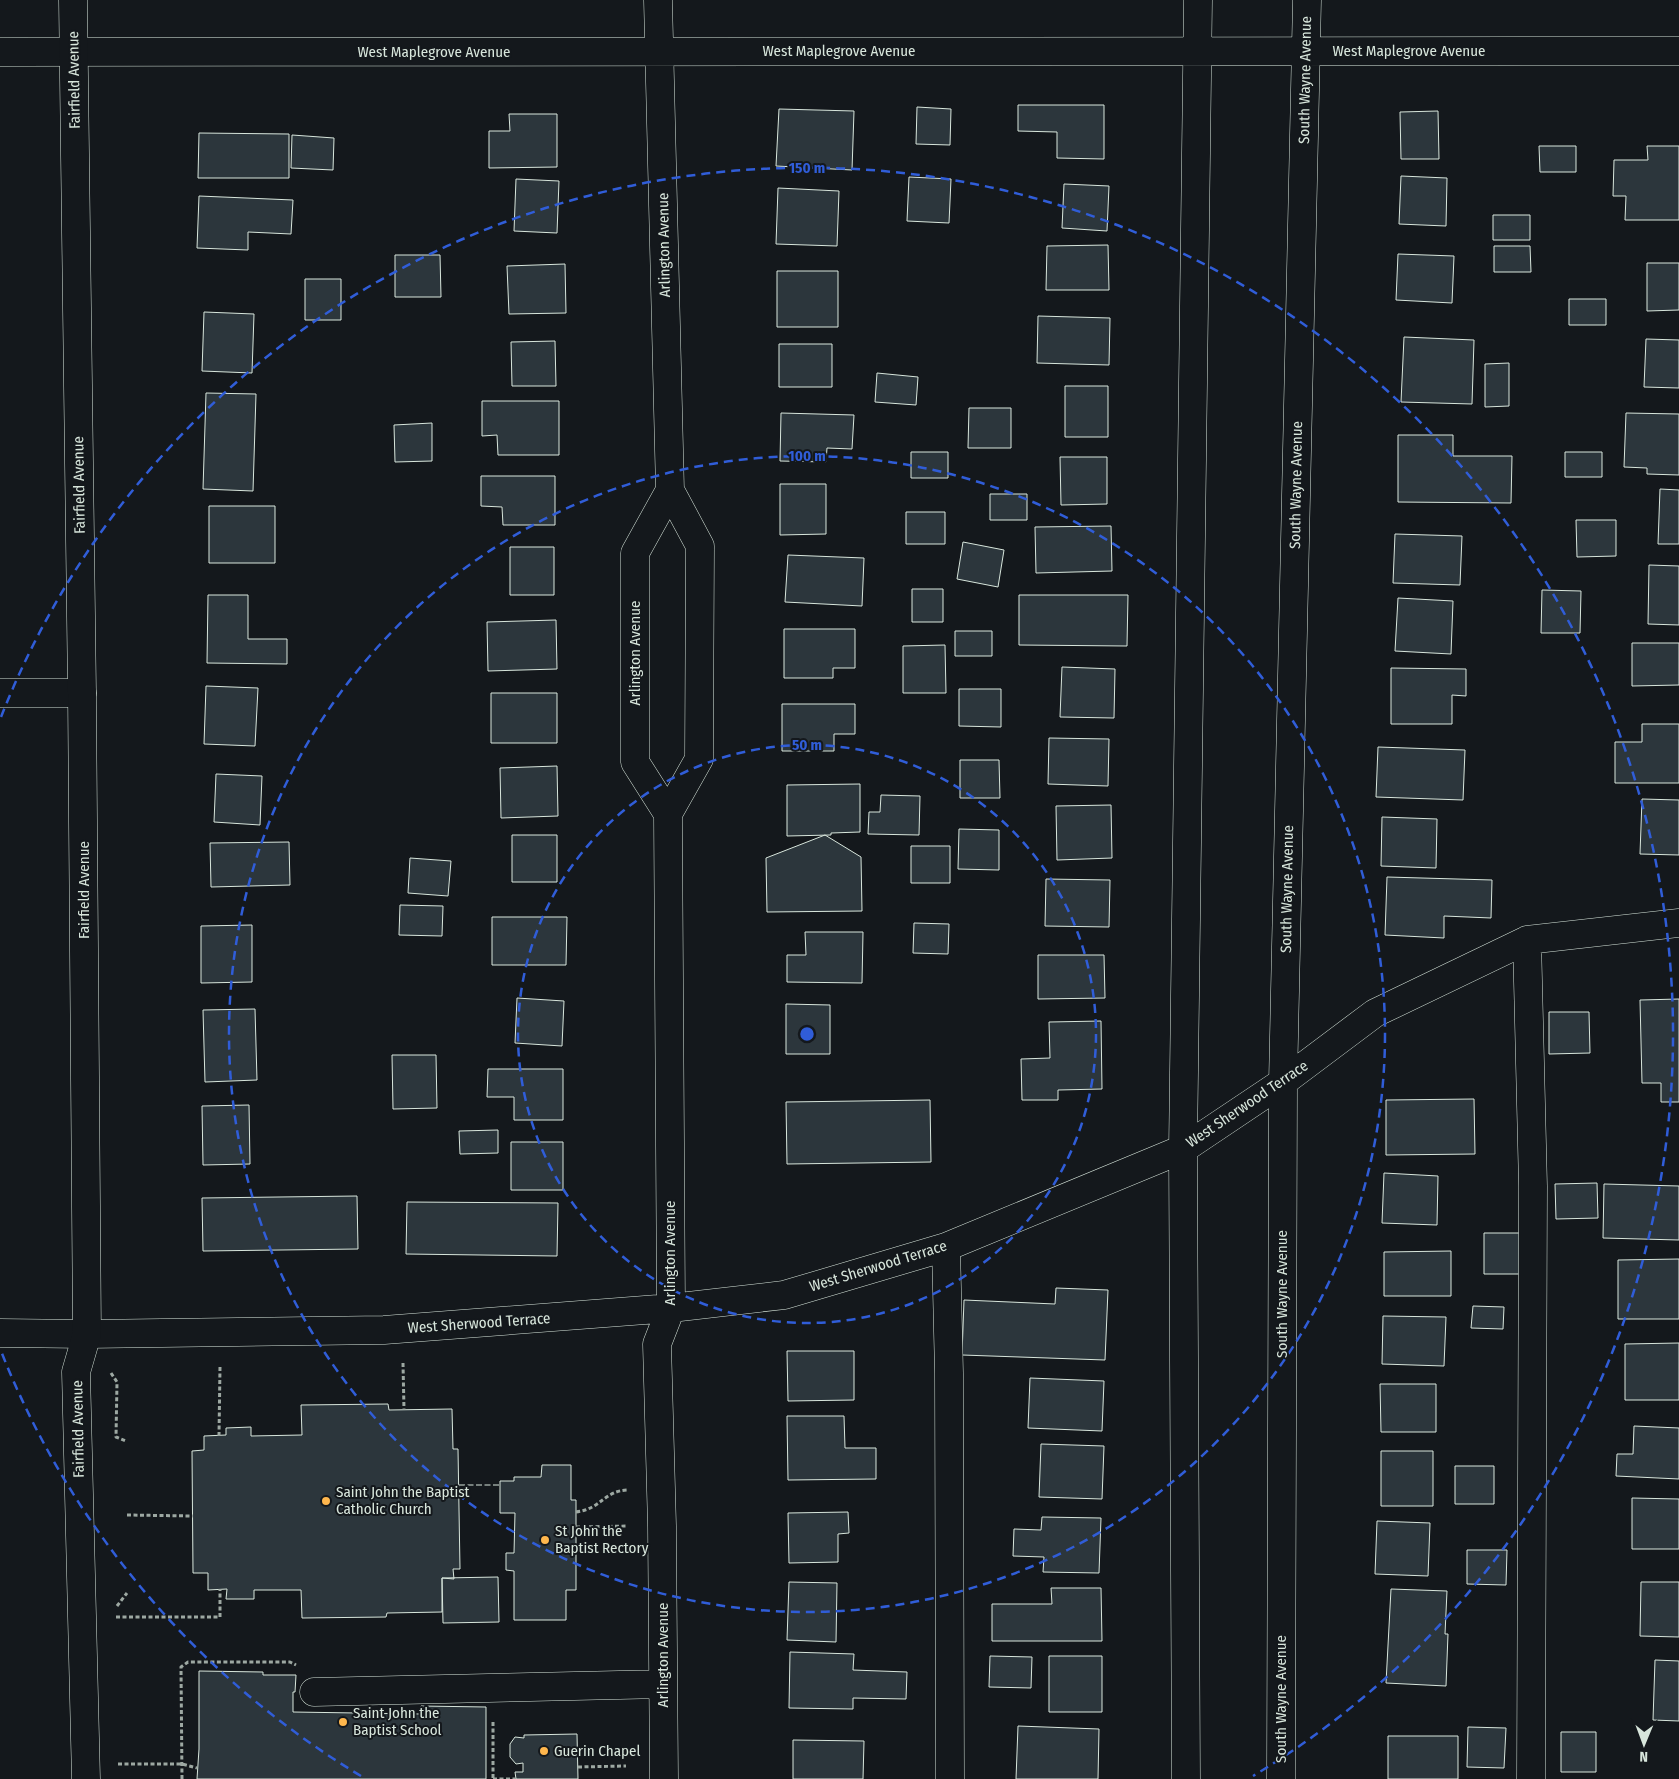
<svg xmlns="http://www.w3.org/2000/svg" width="1679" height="1779" font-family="'Fira Sans Condensed',sans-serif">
<rect width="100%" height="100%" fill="#14181c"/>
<path fill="#2c363c" stroke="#d8e6dc" d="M1018,105H1104V159L1057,158V132L1018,131Z
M917,107L951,109L950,145L916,144Z
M779,109L854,111L852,170L776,166Z
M1438,111L1439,159H1401L1400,112Z
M509,114H557V167L489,168V131H510Z
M199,133L289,134V178H198Z
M292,135L334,138L333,170L291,168Z
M1539,146H1576V172H1540Z
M1647,146H1679V220H1625L1626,196H1613L1614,160H1648Z
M1401,176L1447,178L1446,226L1399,224Z
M909,177L951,179L949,223L907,221Z
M516,179L559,181L557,233L514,231Z
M1064,184L1109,186L1107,231L1062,228Z
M778,188L839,191L837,246L776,244Z
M199,196L293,200L291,234L248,232V250L197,248Z
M1493,215H1530V240H1493Z
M1108,245L1109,290H1046L1047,246Z
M1494,246H1530L1531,272H1494Z
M1398,254L1454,256L1452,303L1396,300Z
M395,255H440L441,297H395Z
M1647,263H1679V310L1647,311Z
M565,264L566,313L509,314L507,266Z
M777,271H838V327H777Z
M305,279H341V320H305Z
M1569,299H1606V325H1569Z
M204,312L254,314L252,373L202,371Z
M1038,316L1110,318L1109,365L1037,363Z
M1404,337L1474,340L1472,404L1401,402Z
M1646,339L1679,340V388L1644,387Z
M555,341L556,386H512L511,342Z
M779,344H832V387H779Z
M1509,363V406L1485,407V364Z
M877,373L918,377L916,405L875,402Z
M1065,386H1108V437H1065Z
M206,393L256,394L253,491L203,489Z
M482,401H559V455H498L497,435L482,436Z
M969,408H1011V448H968Z
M781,413L854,415L852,449L827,448L826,462L780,461Z
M1626,413L1679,414V475L1647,474V468L1624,467Z
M432,423V461L395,462L394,425Z
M1398,435H1453V456H1512L1511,503L1398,502Z
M911,452H948V478H911Z
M1565,452H1602V477H1565Z
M1060,457H1107V504L1061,505Z
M481,476H555V525H503L502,507L481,506Z
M780,484H826V534L780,535Z
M1660,489L1679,490V544H1658Z
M990,494H1027V520H990Z
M209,506H275V563H209Z
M906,512H945V544H906Z
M1576,520H1616V556L1577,557Z
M1111,526L1112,571L1036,573L1035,527Z
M1395,534L1462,536L1460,585L1393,583Z
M963,542L1004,550L998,587L957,579Z
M510,547H554V595H510Z
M788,555L864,558L862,606L785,602Z
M1649,565L1679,566V625L1648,624Z
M912,589H943V622H912Z
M1542,590L1581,591L1580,633H1541Z
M208,595H248V639H287V664L207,663Z
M1019,595H1128L1127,646L1019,645Z
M1398,598L1453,601L1451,654L1395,651Z
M556,620L557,669L488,671L487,622Z
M784,629H855V668H833V678H784Z
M955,631H992V656H955Z
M1632,643H1679V685L1632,686Z
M945,645L946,693H903V646Z
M1062,667L1115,669L1114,718L1060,717Z
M1391,668L1466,669V696L1452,695V724H1391Z
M206,686L258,688L255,746L204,744Z
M959,689H1001V727L959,726Z
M491,693H557V743H491Z
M782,704H855V734H834V751H782Z
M1642,724H1679V783H1615V742H1642Z
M1049,738L1109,739L1108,786L1048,784Z
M1378,747L1465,750L1463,800L1376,797Z
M960,760H999L1000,798H960Z
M557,766L558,816L501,818L500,768Z
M216,774L262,776L260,825L214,822Z
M860,784V832L831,833V835L787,836V785Z
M881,795L920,796L919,835L868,834L869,812H880Z
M1642,799L1679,800V855L1640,854Z
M1111,805L1112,858L1057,860L1056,806Z
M1382,817L1437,819L1436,868L1381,866Z
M959,829L999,830V870L958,869Z
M512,835H557V882H512Z
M825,835L861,857L862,911L767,912L766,858Z
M289,842L290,885L211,887L210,843Z
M911,846H950V883H911Z
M410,858L451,861L448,896L408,893Z
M1387,877L1492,880L1491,918L1444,916V938L1385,935Z
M1046,879L1110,880L1109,927L1045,926Z
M400,905L443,906L442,936L399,935Z
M492,917H567L566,965H492Z
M914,923L949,924L948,954L913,953Z
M252,925V982L201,983V926Z
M805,932H863L862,983L787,982V955H806Z
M1038,955H1104L1105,998L1038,999Z
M517,998L564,1001L562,1046L515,1043Z
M1679,999V1102H1661V1083H1642L1640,1000Z
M786,1004L830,1005V1054H786Z
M255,1009L257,1080L205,1082L203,1010Z
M1549,1012H1589L1590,1053L1549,1054Z
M1101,1021L1102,1089L1058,1090V1100H1022L1021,1059L1050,1058L1049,1022Z
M392,1055H436L437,1108L393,1109Z
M488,1069H563V1120H514V1097H487Z
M1474,1099L1475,1154L1386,1155V1100Z
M930,1100L931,1162L787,1164L786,1102Z
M249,1105L250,1164L203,1165L202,1106Z
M498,1130V1153L460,1154L459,1131Z
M511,1142H563V1190H511Z
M1384,1173L1438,1176L1437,1225L1382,1223Z
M1597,1183L1598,1218L1556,1219L1555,1184Z
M1604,1184L1679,1186V1240L1603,1238Z
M357,1196L358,1249L203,1251L202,1198Z
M407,1202L558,1203L557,1256L406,1254Z
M1484,1233H1525L1526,1274H1484Z
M1451,1251V1296H1384V1252Z
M1679,1259V1319H1618V1260Z
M1056,1288L1108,1290L1105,1360L962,1355L964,1300L1055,1304Z
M1473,1306L1504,1307L1503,1329L1471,1328Z
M1383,1316L1446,1317L1444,1366L1382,1364Z
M1679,1343V1400H1625V1344Z
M787,1351H854V1400L788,1401Z
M1030,1378L1104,1381L1102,1431L1028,1428Z
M1380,1384H1436V1432H1381Z
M388,1404L389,1410L452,1409L453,1449H458L460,1569H453L454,1579L442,1578V1612L387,1613L386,1617L302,1618L301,1590H254V1599H226L227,1589L208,1590V1573H193L192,1451L204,1450V1436L226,1435V1428L251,1427V1436L302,1435L301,1405Z
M787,1416H844L845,1448H876V1479L788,1480Z
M1634,1426L1679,1428V1479L1616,1476L1617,1454H1633Z
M1041,1444L1104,1446L1102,1499L1039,1497Z
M1381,1451H1433V1506H1381Z
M542,1465H571V1500H576V1590H566V1620H514V1571L506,1570V1553H514L515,1513H500V1481H514V1477H541Z
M1455,1466H1494V1504H1455Z
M1632,1498L1679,1499V1549H1632Z
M848,1512L849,1533L838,1534V1562L789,1563L788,1513Z
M1042,1517L1101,1518L1099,1573L1043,1572L1044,1557L1013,1556L1014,1529L1041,1530Z
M1377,1521L1430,1523L1428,1576L1375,1574Z
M1467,1550H1507L1506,1585L1467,1584Z
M498,1577L499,1622L443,1623L442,1578Z
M789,1582L837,1583L836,1642L787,1640Z
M1641,1582H1679V1637L1640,1636Z
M1051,1588H1101L1102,1641H992V1604H1052Z
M1391,1589L1447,1591L1445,1634H1448L1446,1686L1386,1683Z
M790,1652L854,1654L853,1670L907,1672L906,1699L853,1698V1709L789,1708Z
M990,1656L1032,1657L1031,1688L989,1687Z
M1049,1656H1102V1712H1049Z
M1655,1660L1679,1661V1721L1653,1720Z
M199,1671L263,1672V1675H296L295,1692H293V1712L421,1714V1706L486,1707V1779H197L199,1749Z
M1018,1726L1099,1729L1098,1779H1016Z
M1468,1727L1506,1728L1504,1768L1467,1767Z
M1561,1732H1596V1772H1561Z
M577,1734L578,1779H516L515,1772H523V1763L516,1764L510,1757V1744L515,1737L524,1738V1735Z
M1388,1736H1458V1779H1388Z
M793,1740L864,1741L863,1779H793Z"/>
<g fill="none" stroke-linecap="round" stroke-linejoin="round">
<g stroke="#d8e6dc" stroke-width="29">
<path id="minor" d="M658,0L670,490L700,546L699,759L668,814L671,1308L657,1344L662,1526L664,1779
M0,52L1679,51
M0,693H82
M668,814L635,762V553L670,490
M1527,940L1533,1186L1531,1779
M946,1247L949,1373L950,1779
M0,1333L87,1334L384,1330L671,1308L784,1295L946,1247L1183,1149L1283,1082L1375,1013L1527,940L1679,923
M314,1692L663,1684
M1186,1779L1183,1149L1198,0
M1281,1779L1283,1082L1307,0"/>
</g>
<g stroke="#d8e6dc" stroke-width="29">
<path id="major" d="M73,0L82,693L87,1334L76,1372L86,1779"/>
</g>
<path stroke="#9da8a2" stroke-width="3" stroke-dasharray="4 2.5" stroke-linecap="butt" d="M403,1363L404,1410
M111,1373L117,1382L116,1437L126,1441
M219,1436L220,1367
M576,1512C601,1509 604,1491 627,1490
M127,1515L193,1516
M576,1527L628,1526
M117,1606L127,1593
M116,1617H220V1589
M493,1722V1779
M118,1764H182L197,1768
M578,1767L626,1766
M182,1779L181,1667L188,1662H290L296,1665
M493,1779H516"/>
<use href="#minor" stroke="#14181c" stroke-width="28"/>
<use href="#major" stroke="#14181c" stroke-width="28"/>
<path stroke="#d8e6dc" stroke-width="1" stroke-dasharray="6 2.5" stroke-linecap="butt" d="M459,1485H500"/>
</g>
<g fill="none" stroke="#305dd8" stroke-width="2.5" stroke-dasharray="9 6">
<circle cx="807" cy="1034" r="289"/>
<circle cx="807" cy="1034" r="578"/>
<path d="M361 1776A866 866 0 0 1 1 1351M1 717A866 866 0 1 1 1253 1776"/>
</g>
<g fill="#ffb74d" stroke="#14181c" stroke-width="2">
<circle cx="326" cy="1501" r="5"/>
<circle cx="545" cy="1540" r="5"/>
<circle cx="343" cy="1722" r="5"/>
<circle cx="544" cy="1751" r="5"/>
</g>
<g text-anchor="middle" stroke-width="4" stroke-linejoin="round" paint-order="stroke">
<g font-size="15" fill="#d8e6dc" stroke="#14181c">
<text x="839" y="56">West Maplegrove Avenue</text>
<text x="1409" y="56">West Maplegrove Avenue</text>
<text x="434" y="57">West Maplegrove Avenue</text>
<text transform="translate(74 80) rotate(-91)" y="5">Fairfield Avenue</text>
<text transform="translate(1305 80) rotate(-89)" y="5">South Wayne Avenue</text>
<text transform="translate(664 245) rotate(-91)" y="5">Arlington Avenue</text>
<text transform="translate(79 485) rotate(-91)" y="5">Fairfield Avenue</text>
<text transform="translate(1296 485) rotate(-89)" y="5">South Wayne Avenue</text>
<text transform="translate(635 653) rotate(-90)" y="5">Arlington Avenue</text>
<text transform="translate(1287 889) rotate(-89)" y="5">South Wayne Avenue</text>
<text transform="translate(84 890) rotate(-90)" y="5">Fairfield Avenue</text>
<text transform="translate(1247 1104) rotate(-34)" y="5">West Sherwood Terrace</text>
<text transform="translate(670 1253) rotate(-90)" y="5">Arlington Avenue</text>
<text transform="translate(878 1266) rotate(-17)" y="5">West Sherwood Terrace</text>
<text transform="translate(1282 1294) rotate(-90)" y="5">South Wayne Avenue</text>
<text transform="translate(479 1323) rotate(-4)" y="5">West Sherwood Terrace</text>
<text transform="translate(78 1429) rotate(-91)" y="5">Fairfield Avenue</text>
<text transform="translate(663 1655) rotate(-90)" y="5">Arlington Avenue</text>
<text transform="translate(1281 1699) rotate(-90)" y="5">South Wayne Avenue</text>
</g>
<g font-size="15" fill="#d8e6dc" stroke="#14181c" text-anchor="start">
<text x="336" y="1497">Saint John the Baptist<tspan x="336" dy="17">Catholic Church</tspan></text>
<text x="555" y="1536">St John the<tspan x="555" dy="17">Baptist Rectory</tspan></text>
<text x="353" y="1718">Saint John the<tspan x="353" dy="17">Baptist School</tspan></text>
<text x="554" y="1756">Guerin Chapel</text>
</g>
</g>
<circle cx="807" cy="1034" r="8" fill="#305dd8" stroke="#14181c" stroke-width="2.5"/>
<g font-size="15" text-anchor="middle" font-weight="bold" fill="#305dd8" stroke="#14181c" stroke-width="4" stroke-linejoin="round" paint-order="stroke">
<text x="807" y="173">150 m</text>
<text x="807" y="461">100 m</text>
<text x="807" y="750">50 m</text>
</g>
<g transform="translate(1644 1744) rotate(181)" stroke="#14181c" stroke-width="4" paint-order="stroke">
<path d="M0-4L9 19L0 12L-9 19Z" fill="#d8e6dc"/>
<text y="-8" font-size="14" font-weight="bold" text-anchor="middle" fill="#d8e6dc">N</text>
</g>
</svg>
